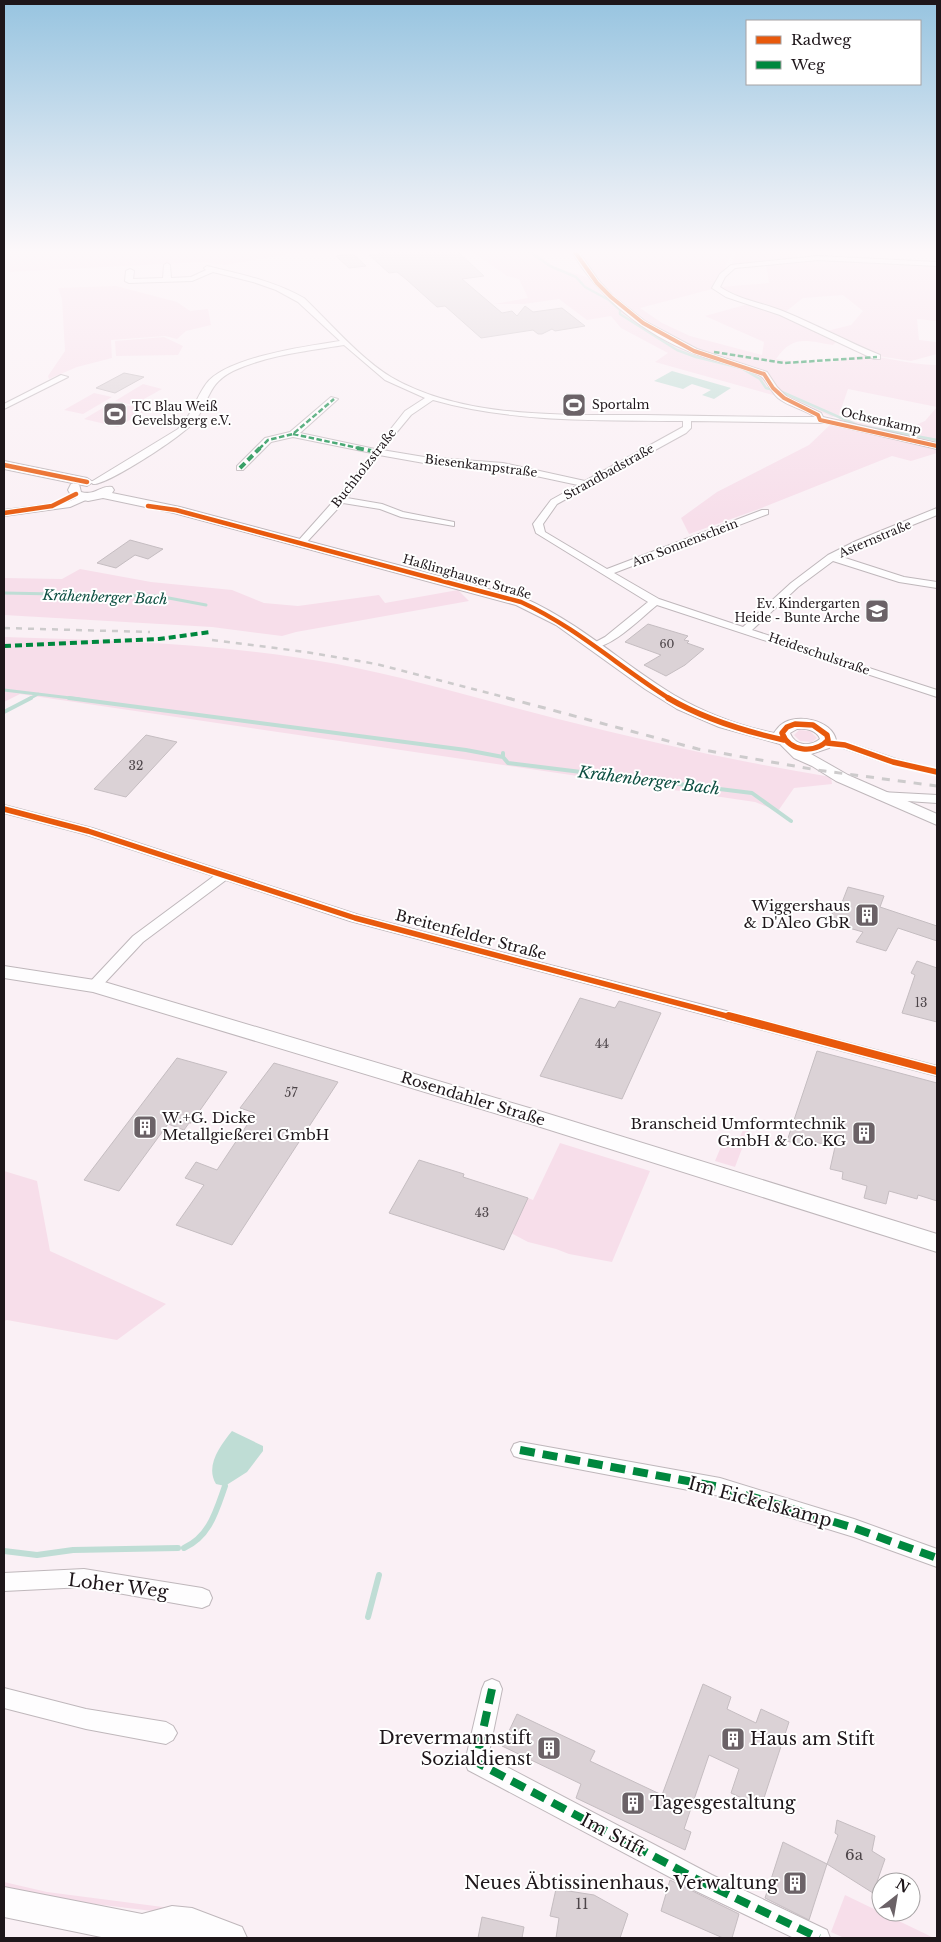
<svg xmlns="http://www.w3.org/2000/svg" width="941" height="1942" font-family="'Libre Baskerville',serif">
<rect width="100%" height="100%" fill="#faf0f5"/>
<path fill="#f7deea" d="M4,252H300L225,265L203,262L8,272L4,268Z
M473,252H533L539,255L554,267L590,278L573,252L732,253C726,265 721,275 716,288L640,308L662,323L690,336L762,355L764,342L705,316L752,303L766,308L837,341L833,345C807,341 793,334 776,359C794,362 812,363 830,362C844,360 858,354 872,356C894,359 915,365 937,365V453L911,461L892,456L759,509L689,534L681,518L717,492L809,445L832,423L840,418L898,432L925,421L937,407L848,389L839,415L832,417L783,395L780,397L655,362L668,353L621,328L611,316L587,320L559,299L524,304H494L528,298L519,279L507,276Z
M737,252H797V259L736,265L732,263Z
M818,259L937,265V321L917,319L919,340L936,342L937,354L911,361L878,356L823,332L851,325L863,311L843,295L803,298L784,313L724,293L720,287L769,283L766,264Z
M116,286L177,302L190,311L208,309L211,325L186,331L177,339L165,336L111,340L112,358L77,367L49,379L48,376L65,351L62,299L58,288Z
M164,337L183,346L178,355L116,356L115,341Z
M143,384L162,389L133,405L115,401Z
M94,393L112,397L83,414L64,410Z
M113,402L147,410L118,427L84,419Z
M80,569L151,582L232,590L264,603L298,606L379,595L385,603L458,590L469,601L296,632L282,636L212,627L4,615V578L62,579Z
M4,637C115,640 227,644 337,664C410,678 482,700 554,718C646,741 738,762 831,777L832,784L794,788L778,811L755,802L20,694L4,702Z
M799,730L810,731L817,738L812,742L800,741L794,735Z
M744,1128L749,1130L735,1167L715,1161L723,1142L736,1145Z
M560,1143L650,1171L612,1262L569,1254L556,1249L528,1242L511,1233L528,1198L533,1200Z
M4,1171L37,1181L50,1251L166,1304L117,1340L7,1320L4,1321Z
M4,1882L47,1892L186,1910L185,1915L62,1900L4,1888Z
M845,1895L934,1938H844L831,1932Z"/>
<path fill="#bfddd5" d="M672,371L731,388L714,399L702,395L711,390L692,384L683,389L654,381Z
M232,1431L263,1446V1451L247,1472L225,1486L216,1484C205,1466 220,1446 232,1431Z"/>
<g fill="none" stroke-linecap="round" stroke-linejoin="round">
<path stroke="#bfddd5" stroke-width="2.5" d="M530,252L550,266L576,277L585,287L609,300L620,310V314L677,350L696,357L741,368L760,379L766,388L782,392L857,425L937,440"/>
<path stroke="#bfddd5" stroke-width="3" d="M4,593L158,596L206,605
M4,690L79,699
M29,699L38,694"/>
<path stroke="#bfddd5" stroke-width="4" d="M69,698L466,750L503,757
M4,712L31,698
M503,753V757L508,763L752,793L791,821"/>
<path stroke="#bfddd5" stroke-width="6" d="M184,1548C210,1536 216,1511 225,1486
M4,1551L37,1555L73,1550L178,1548
M368,1617L379,1575"/>
</g>
<path fill="#dbd2d6" stroke="#c5bdc1" d="M389,252H458L484,276L462,279L502,313L512,311L517,316L525,306L533,312L562,308L585,326L555,331L552,329L542,334H538L533,330L481,338L445,306L437,307L407,280L397,272L389,273L369,255Z
M353,254L366,266L349,268L336,256Z
M124,373L144,377L115,393L96,388Z
M130,540L163,549L148,559L135,555L116,568L97,563Z
M648,624L688,636L684,640L689,641L687,643L704,649L685,665L666,676L644,665L661,655L625,642Z
M146,735L177,742L126,797L94,789Z
M848,887L884,896L880,907L937,926V941L898,928L886,951L856,942L863,932L828,922L837,904L841,905Z
M917,961L937,968V1022L902,1013L915,975L911,973Z
M580,998L615,1008L619,1001L661,1013L622,1099L540,1076Z
M817,1051L937,1083V1201L918,1195L917,1199L889,1191L886,1204L864,1198L867,1186L842,1179L843,1172L830,1169L835,1147L811,1141L809,1147L787,1141Z
M177,1058L227,1072L191,1123H189L184,1130L168,1124L119,1191L84,1180Z
M274,1063L338,1082L232,1245L176,1225L204,1185L185,1178L196,1162L217,1170L255,1113L240,1108Z
M419,1160L464,1174L463,1177L528,1198L504,1250L389,1213Z
M703,1684L731,1697L727,1709L756,1723L761,1709L789,1722L761,1807L731,1793L739,1769L709,1755L684,1829L691,1832L685,1850L576,1798L581,1784L502,1746L517,1714L595,1751L590,1761L662,1795Z
M837,1820L875,1836L872,1851L885,1859L873,1893L827,1864L838,1835L835,1833Z
M783,1842L827,1864L809,1920L765,1898Z
M670,1880L739,1914L732,1938H723L661,1911Z
M556,1889L594,1895L628,1914L620,1938H556L559,1918L550,1916Z
M482,1917L524,1927L522,1938H478Z"/>
<g fill="none" stroke-linecap="round" stroke-linejoin="round">
<g stroke="#bfb7bb" stroke-width="2">
<path id="minor" d="M572,252H579L599,281L613,296L646,322L697,349L767,372L777,387L787,397L821,413L823,417L937,443V449L826,423L691,421V428L686,433L557,504L543,524L545,532L607,569L762,510H768V514L614,573L659,599L743,627L791,583L828,555L856,541L937,508V515L930,518L862,545L839,556L904,577L937,582V588L899,582L833,561L798,587L752,630L937,690V697L657,605C643,616 609,651 591,647L590,645L605,637L648,602L536,533L533,524L551,500L578,485L503,469L424,463L379,455L347,498L382,504L403,512L454,522V526L401,517L380,509L343,503L304,545H298V541L347,486L372,453L293,437L271,442L243,470H237V466L265,438L290,432L331,397L338,399L300,433L375,449L405,411L425,398L385,380L344,345C307,351 268,355 233,371C207,384 210,401 195,421C186,434 106,486 93,484L91,482L178,429C193,414 195,399 206,384C226,357 308,346 340,341L298,302L276,290L253,282L213,272L192,281L129,283L125,281L126,271L130,269L134,271L133,279L163,278L164,265L167,263L170,265L171,278L191,277L206,270L204,268L207,266C240,274 274,281 304,298C330,323 361,359 391,377C463,419 563,415 644,415C701,416 758,417 815,417C804,409 789,407 778,398C770,391 767,379 759,375C738,365 715,362 693,353C644,334 599,298 572,252ZM433,400C514,423 599,420 683,421V427L585,481L503,463L424,457L382,450L411,415Z
M818,256L937,262V266L818,260L735,268L725,277L720,287C739,300 764,303 785,312C817,325 848,342 880,355V359H874L861,353L780,315L726,297L712,288L720,274L731,265Z
M61,375L68,377L4,409V404Z
M85,494L90,497L88,499L70,507L4,516V510L68,502Z
M827,740L849,743L896,759L937,769V775L889,764L843,748L823,745L821,743L823,741Z
M881,792L937,795V803L877,799L875,796Z
M4,805L92,828L359,915L937,1066V1076L350,921L226,880L143,942L99,989H89L87,986L89,983L133,936L214,876L84,834L4,813Z
M520,1442L720,1478L854,1519L937,1549V1567L854,1537L720,1496L520,1458L514,1456L511,1450L514,1444Z
M84,1569L202,1588L209,1591L212,1598L209,1605L202,1608L84,1587L4,1591V1573Z
M492,1679L499,1682L502,1689L488,1757L712,1875L827,1930L830,1938H794L696,1891L468,1770L465,1762L482,1689L485,1682Z
M4,1688L86,1709L166,1722L173,1726L177,1733L173,1740L166,1744L86,1729L4,1708Z"/>
</g>
<g stroke="#bfb7bb" stroke-width="2">
<path id="secondary" d="M4,461L87,478L93,482L87,486L4,469Z
M75,483L79,484L81,492C96,496 100,485 112,487L114,490L112,493L180,507L526,599C581,624 623,664 674,695C705,713 740,726 774,733C776,730 779,726 782,724C797,713 832,720 836,740L829,748L811,754L848,775L937,814V825L836,781L812,766L794,758L780,744L719,727L677,709L645,689L556,625L516,605L174,513L103,498L88,501L75,498L72,497L68,490L71,484ZM797,729C806,728 817,730 820,739C810,747 795,746 790,733Z
M4,966L101,981L536,1110L937,1234V1252L531,1124L93,992L4,978Z
M4,1887L142,1914L172,1906L192,1908L242,1927L247,1938H106L4,1917Z"/>
</g>
<use href="#minor" fill="#fefdfe" fill-rule="evenodd"/>
<use href="#secondary" fill="#fefdfe" fill-rule="evenodd"/>
<path stroke="#cdcbcc" stroke-width="2.5" stroke-dasharray="6 6" stroke-linecap="butt" d="M4,628L150,632
M212,640L306,652L376,664L512,699"/>
<path stroke="#cdcbcc" stroke-width="3" stroke-dasharray="8 8" stroke-linecap="butt" d="M507,698L698,749L817,770L937,786"/>
<path stroke="#00873e" stroke-width="2.5" stroke-dasharray="5.5 2.5" stroke-linecap="butt" d="M714,352L784,363L877,357
M293,434L363,449
M259,449L268,440L293,434L334,399"/>
<path stroke="#00873e" stroke-width="4" stroke-dasharray="7 4" stroke-linecap="butt" d="M357,448L377,452
M240,468L260,448
M4,646L159,639L211,632"/>
<path stroke="#00873e" stroke-width="8" stroke-dasharray="15 8" stroke-linecap="butt" d="M520,1450L720,1487L854,1528L937,1558
M492,1689L476,1762L704,1883L819,1938"/>
<g stroke="#fff" stroke-width="5.5">
<path id="cycleway-far3" d="M575,252L597,283L611,297L643,323L694,351L764,374L773,388L784,398L818,415L820,420L937,446"/>
</g>
<g stroke="#fff" stroke-width="7">
<path id="cycleway-far2" d="M4,465L87,482
M148,506L176,510L521,602C576,627 619,667 670,699
M4,513L52,506L76,494"/>
</g>
<g stroke="#fff" stroke-width="9">
<path id="cycleway-far1" d="M668,698C704,719 743,731 784,740
M795,724L813,725L827,735L828,740C815,754 789,752 782,733L787,727Z
M827,743L845,745L893,762L937,772
M4,809L88,831L355,918L734,1018"/>
</g>
<g stroke="#fff" stroke-width="11">
<path id="cycleway" d="M729,1016L937,1071"/>
</g>
<use href="#cycleway-far3" stroke="#e8590c" stroke-width="4"/>
<use href="#cycleway-far2" stroke="#e8590c" stroke-width="4.5"/>
<use href="#cycleway-far1" stroke="#e8590c" stroke-width="5.5"/>
<use href="#cycleway" stroke="#e8590c" stroke-width="8"/>
</g>
<linearGradient id="sky" x2="0" y2="1"><stop stop-color="#97c4e0"/><stop offset="0.48" stop-color="#fdf8fa"/><stop offset="1" stop-color="#fdf8fa" stop-opacity="0"/></linearGradient>
<rect width="941" height="524" fill="url(#sky)"/>
<defs>
<g id="stadium-square" transform="scale(1.25)"><rect x="-9" y="-9" width="18" height="18" rx="4" fill="#6b6267" stroke="#fff"/><path d="M0-5a6.5 5 0 1 0 0 10a6.5 5 0 1 0 0-10ZM-3.5-1.8h7v3.6h-7Z" fill="#fff"/></g>
<g id="school-square" transform="scale(1.25)"><rect x="-9" y="-9" width="18" height="18" rx="4" fill="#6b6267" stroke="#fff"/><path d="M0-5L7-2L0 1L-7-2ZM-4 1L0 2.5L4 1V4Q0 6-4 4Z" fill="#fff"/></g>
<g id="building-square" transform="scale(1.25)"><rect x="-9" y="-9" width="18" height="18" rx="4" fill="#6b6267" stroke="#fff"/><path d="M-4-6H4V6H1V3H-1V6H-4ZM-2.5-4.3h1.7v1.8h-1.7ZM.8-4.3h1.7v1.8H.8ZM-2.5-1h1.7V.8h-1.7ZM.8-1h1.7V.8H.8Z" fill="#fff"/></g>
</defs>
<g fill-rule="evenodd">
<use href="#stadium-square" x="574" y="405"/>
<use href="#stadium-square" x="115" y="414"/>
<use href="#school-square" x="877" y="611"/>
<use href="#building-square" x="867" y="915"/>
<use href="#building-square" x="145" y="1127"/>
<use href="#building-square" x="864" y="1133"/>
<use href="#building-square" x="733" y="1739"/>
<use href="#building-square" x="549" y="1748"/>
<use href="#building-square" x="633" y="1803"/>
<use href="#building-square" x="795" y="1883"/>
</g>
<g text-anchor="middle" stroke-width="4" stroke-linejoin="round" paint-order="stroke">
<g font-size="11" fill="#4d4549">
<text x="667" y="648">60</text>
</g>
<g font-size="12" fill="#1e161a" stroke="#fff" text-anchor="start">
<text x="592" y="409">Sportalm</text>
<text x="132" y="411">TC Blau Weiß<tspan x="132" dy="14">Gevelsbgerg e.V.</tspan></text>
<text x="860" y="608" text-anchor="end">Ev. Kindergarten<tspan x="860" dy="14">Heide - Bunte Arche</tspan></text>
</g>
<g font-size="12" fill="#1e161a" stroke="#fff">
<text transform="translate(881 421) rotate(13)" y="4">Ochsenkamp</text>
<text transform="translate(481 466) rotate(7)" y="4">Biesenkampstraße</text>
<text transform="translate(364 468) rotate(-52)" y="4">Buchholzstraße</text>
<text transform="translate(609 472) rotate(-29)" y="4">Strandbadstraße</text>
<text transform="translate(875 539) rotate(-23)" y="4">Asternstraße</text>
<text transform="translate(685 543) rotate(-21)" y="4">Am Sonnenschein</text>
<text transform="translate(467 577) rotate(16)" y="4">Haßlinghauser Straße</text>
<text transform="translate(819 654) rotate(19)" y="4">Heideschulstraße</text>
</g>
<g font-size="12" fill="#4d4549">
<text x="136" y="770">32</text>
<text x="921" y="1007">13</text>
<text x="602" y="1048">44</text>
<text x="291" y="1097">57</text>
<text x="482" y="1217">43</text>
</g>
<g font-size="14" font-style="italic" fill="#0e4f42" stroke="#fff">
<text transform="translate(105 597) rotate(2)" y="5">Krähenberger Bach</text>
</g>
<g font-size="15" fill="#1e161a" stroke="#fff" text-anchor="end">
<text x="850" y="911">Wiggershaus<tspan x="850" dy="17">&amp; D'Aleo GbR</tspan></text>
<text x="162" y="1123" text-anchor="start">W.+G. Dicke<tspan x="162" dy="17">Metallgießerei GmbH</tspan></text>
<text x="846" y="1129">Branscheid Umformtechnik<tspan x="846" dy="17">GmbH &amp; Co. KG</tspan></text>
</g>
<g font-size="15" fill="#1e161a" stroke="#fff">
<text transform="translate(471 935) rotate(15)" y="5">Breitenfelder Straße</text>
<text transform="translate(473 1099) rotate(17)" y="5">Rosendahler Straße</text>
</g>
<g font-size="15" fill="#4d4549">
<text x="854" y="1860">6a</text>
<text x="582" y="1909">11</text>
</g>
<g font-size="16" font-style="italic" fill="#0e4f42" stroke="#fff">
<text transform="translate(649 780) rotate(7)" y="6">Krähenberger Bach</text>
</g>
<g font-size="18" fill="#1e161a" stroke="#fff">
<text transform="translate(760 1502) rotate(15)" y="6">Im Eickelskamp</text>
<text transform="translate(118 1586) rotate(7)" y="6">Loher Weg</text>
<text transform="translate(613 1835) rotate(28)" y="6">Im Stift</text>
</g>
<g font-size="18" fill="#1e161a" stroke="#fff" text-anchor="end">
<text x="532" y="1744">Drevermannstift<tspan x="532" dy="21">Sozialdienst</tspan></text>
<text x="750" y="1745" text-anchor="start">Haus am Stift</text>
<text x="650" y="1809" text-anchor="start">Tagesgestaltung</text>
<text x="778" y="1889">Neues Äbtissinenhaus, Verwaltung</text>
</g>
</g>
<rect width="941" height="1942" fill="none" stroke="#1e161a" stroke-width="10"/>
<rect x="746" y="20" width="175" height="65" fill="#ffffff" stroke="#a5a2a3"/>
<rect x="756" y="36" width="25" height="8" fill="#e8590c" stroke="#a5a2a3"/>
<text x="791" y="45" font-size="15" fill="#1e161a">Radweg</text>
<rect x="756" y="61" width="25" height="8" fill="#00873e" stroke="#a5a2a3"/>
<text x="791" y="70" font-size="15" fill="#1e161a">Weg</text>
<g transform="translate(896 1897) rotate(31)"><circle r="24" fill="#ffffff" stroke="#a5a2a3"/>
<path d="M0-4L9 19L0 12L-9 19Z" fill="#6b6267"/>
<text y="-8" font-size="14" font-weight="bold" text-anchor="middle" fill="#1e161a">N</text>
</g>
</svg>
